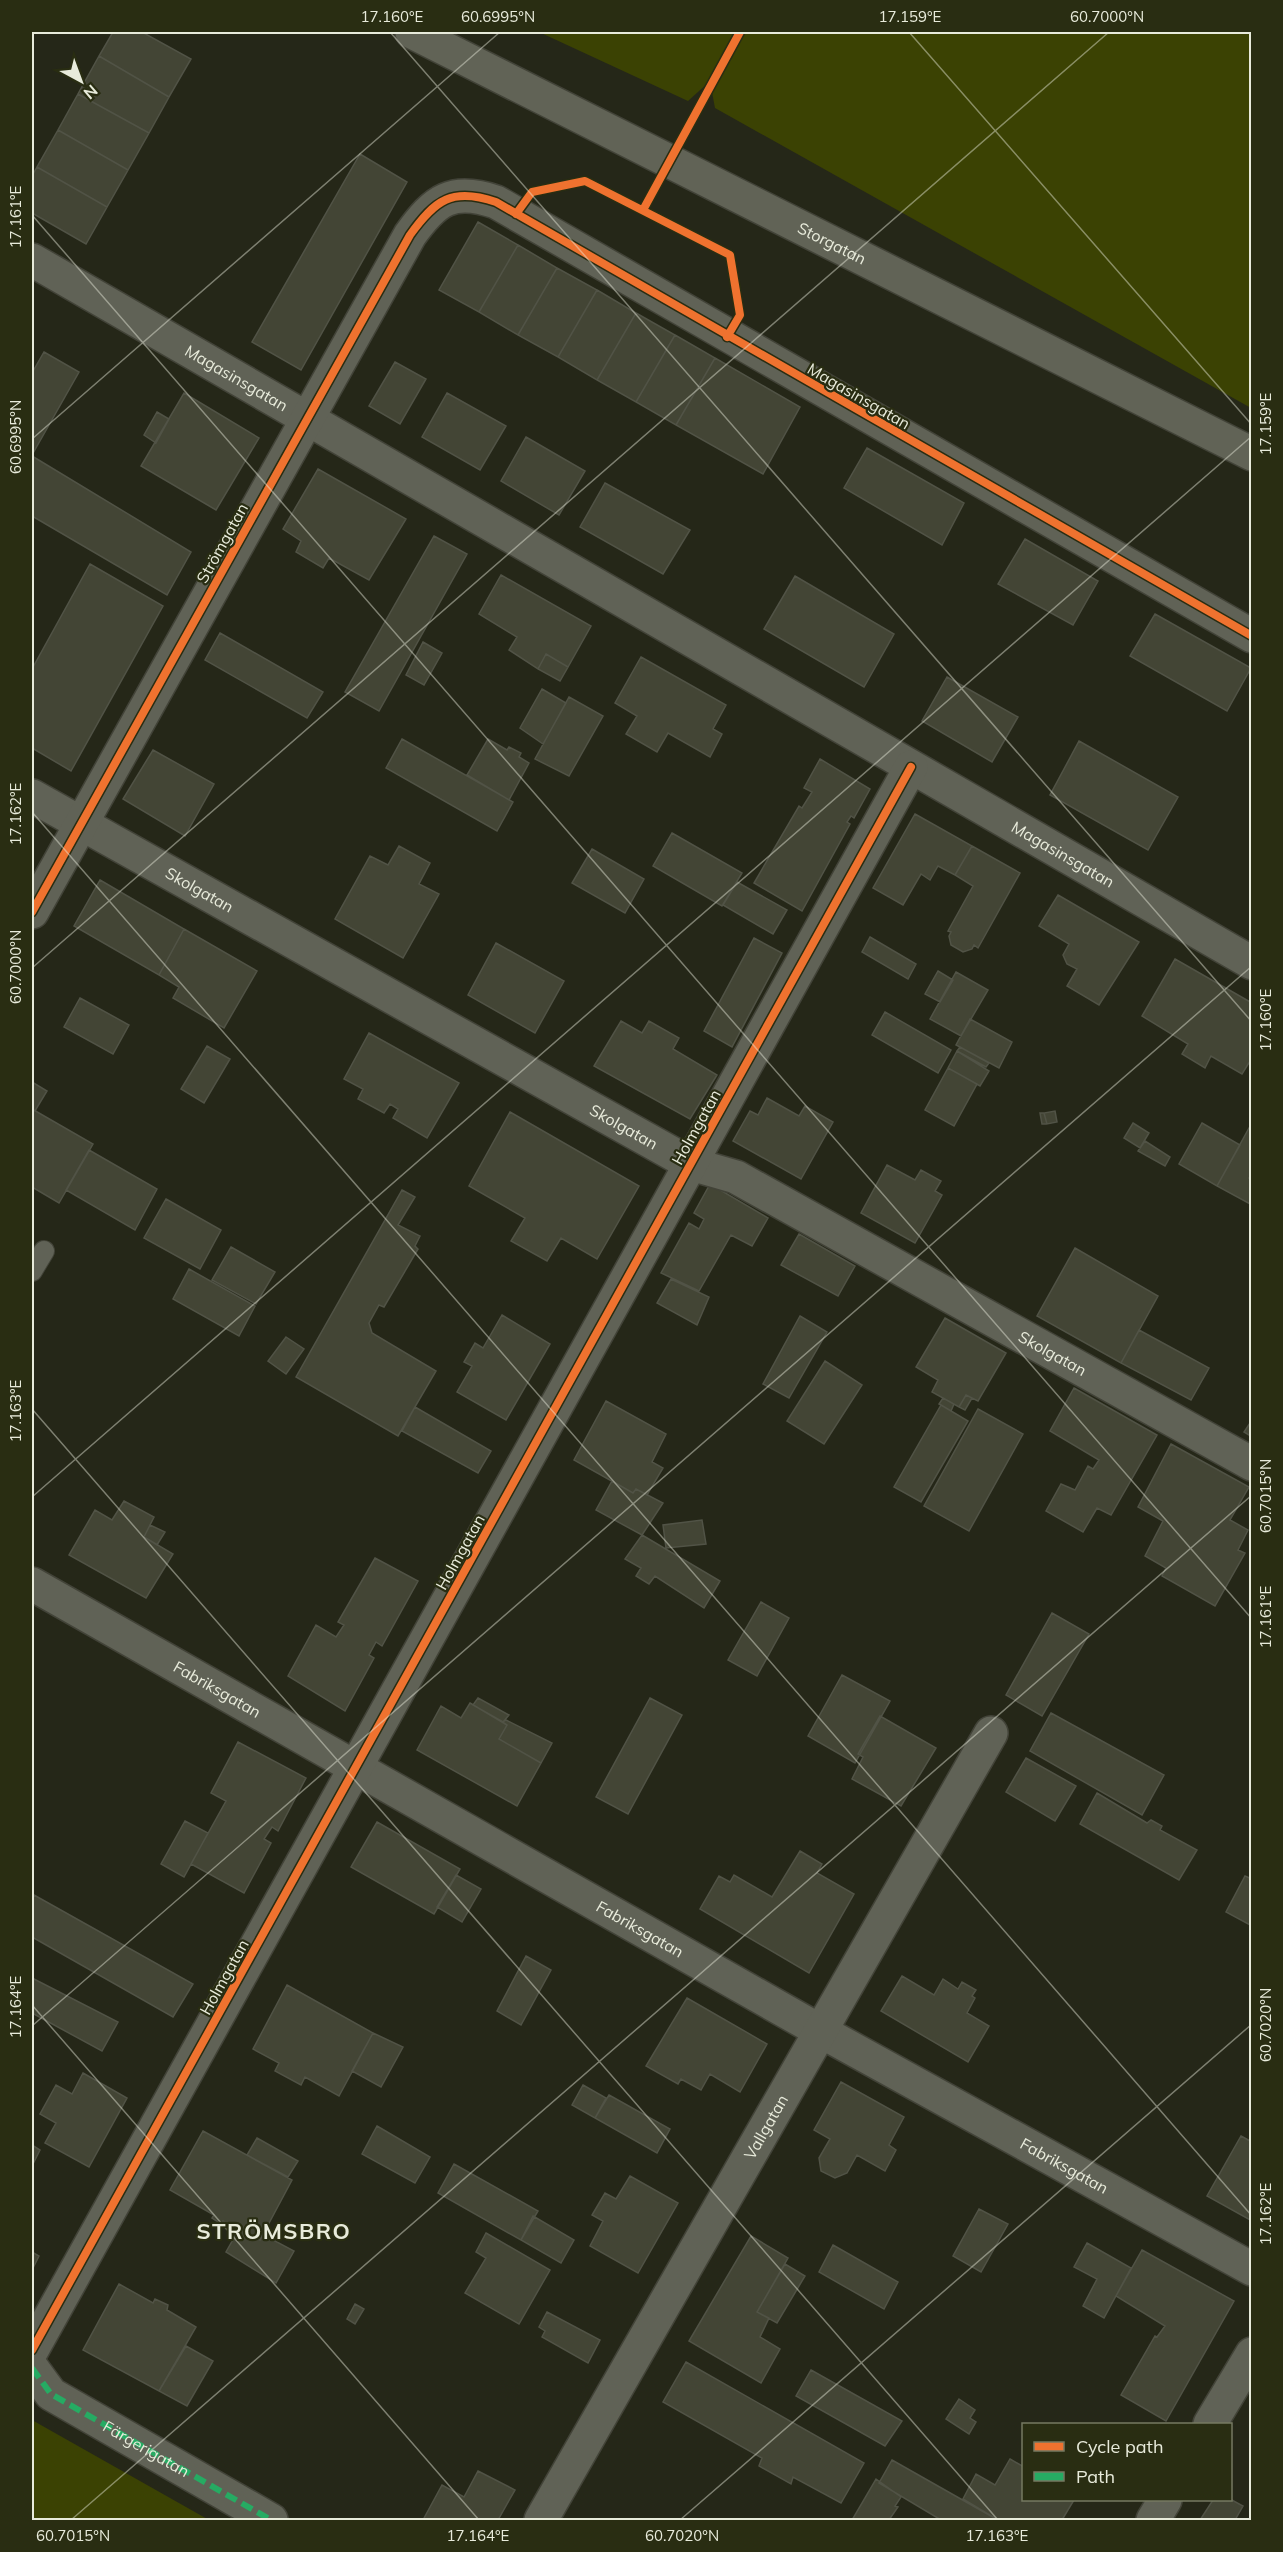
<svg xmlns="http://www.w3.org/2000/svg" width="1283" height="2552" font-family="Mulish,sans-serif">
<rect width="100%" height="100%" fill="#252718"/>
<path fill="#3b4203" d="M539,32H1251V408L715,108L711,87L720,72L688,101Z
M32,2420L209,2520H32Z"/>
<path fill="#434535" stroke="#515346" stroke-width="1.5" d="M113,32H142L191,59L169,97L99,56Z
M99,56L169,97L149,133L78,94Z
M78,94L149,133L128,170L58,130Z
M58,130L128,170L107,207L37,167Z
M360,154L407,182L301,370L252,342Z
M37,167L107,207L86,244L32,213V176Z
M478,222L518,245L479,312L439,290Z
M518,245L557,268L518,335L479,312Z
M557,268L597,290L558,357L518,335Z
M597,290L636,313L597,380L558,357Z
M636,313L675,335L636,402L597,380Z
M675,335L715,358L676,425L636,402Z
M44,352L79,372L32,455V373Z
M715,358L800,407L763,474L676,425Z
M395,362L426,379L400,424L369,406Z
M184,393L259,438L216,510L141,466Z
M447,393L506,426L480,470L422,437Z
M157,412L169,419L156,443L144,435Z
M526,437L585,471L559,515L501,481Z
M867,448L964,503L942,545L844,488Z
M32,456L191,552L167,595L32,516Z
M318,469L406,519L369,580L329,558L323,568L296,552L301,541L283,529Z
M605,483L690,530L663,574L580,527Z
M434,536L467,554L379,711L345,692Z
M1025,539L1098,581L1073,625L998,584Z
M90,564L163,606L71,771L32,748V669Z
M501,575L591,626L568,667L546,654L538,669L509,650L517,637L479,614Z
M795,576L894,634L864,687L764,629Z
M1155,614L1251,668L1227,711L1130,656Z
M220,633L323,692L307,718L205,660Z
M423,642L442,653L424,685L406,675Z
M546,654L568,667L560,681L538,669Z
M641,657L726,705L713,729L722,734L710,757L668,733L657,752L626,734L637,716L615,703Z
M947,677L1018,717L992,762L922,721Z
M542,689L566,703L543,744L520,728Z
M569,697L603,716L569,776L535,759Z
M402,739L513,802L497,831L386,768Z
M488,739L507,750L509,747L521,753L519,757L529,763L509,800L467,775Z
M1079,741L1178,797L1148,850L1050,795Z
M153,750L214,784L185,836L123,799Z
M820,759L870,789L854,818L851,816L847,822L850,824L802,911L754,883L799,806L802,808L812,792L804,788Z
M915,814L972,846L955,875L938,866L930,880L921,874L903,905L873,888Z
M672,833L742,873L722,906L653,866Z
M399,846L430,863L419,884L439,894L403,958L335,919L370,856L388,865Z
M972,846L1020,873L978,948L974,945L972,949L963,952L951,945L949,936L951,932L948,931L973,886L955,875Z
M592,849L644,879L625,913L572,883Z
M100,880L184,929L159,975L74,926Z
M737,882L787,910L773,934L723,905Z
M1058,895L1139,942L1099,1005L1067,986L1077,969L1067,964L1063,955L1069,944L1039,926Z
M184,929L257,971L224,1028L173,998L179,987L159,975Z
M870,937L916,964L908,979L862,952Z
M754,938L782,953L732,1047L704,1031Z
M496,943L564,981L535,1033L468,995Z
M1175,959L1252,1003V1058L1242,1074L1211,1056L1205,1068L1182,1054L1188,1044L1142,1016Z
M938,971L953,980L940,1002L925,994Z
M956,972L988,990L961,1036L930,1019Z
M80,998L129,1025L113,1054L64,1027Z
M885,1012L951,1050L938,1073L872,1035Z
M970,1019L1012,1042L999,1068L956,1045Z
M621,1021L642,1033L649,1021L679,1038L673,1049L717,1075L690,1119L594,1066Z
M369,1033L459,1083L427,1138L393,1118L398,1109L390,1104L384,1113L358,1099L363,1089L344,1079Z
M207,1046L230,1059L204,1103L181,1089Z
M960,1047L989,1063L986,1067L957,1051Z
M957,1051L989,1071L980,1086L948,1068Z
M948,1068L977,1084L954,1126L925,1110Z
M32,1082L47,1091L35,1111L32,1109Z
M767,1098L799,1116L805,1106L833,1122L801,1179L733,1141L750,1111L758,1115Z
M32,1109L93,1144L59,1203L32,1187Z
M1055,1111L1057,1122L1047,1124L1044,1113Z
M510,1112L639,1186L597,1259L561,1238L547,1261L511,1241L525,1218L469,1186Z
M1040,1113H1044L1047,1124H1042Z
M1133,1123L1149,1133L1140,1148L1124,1138Z
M1202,1123L1240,1145L1217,1186L1179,1164Z
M1249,1128L1252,1130V1174L1249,1178L1252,1180V1205L1217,1186Z
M1145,1141L1170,1157L1165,1166L1138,1151Z
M89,1150L157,1189L135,1230L66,1190Z
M887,1165L915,1180L921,1170L941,1181L935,1191L942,1195L915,1243L861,1213Z
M710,1184L768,1218L752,1246L731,1235L699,1291L661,1273L689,1223L699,1229L704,1219L694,1213Z
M402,1190L415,1197L398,1225L420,1236L415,1246L418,1249L384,1307L379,1305L369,1323L372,1333L436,1371L398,1436L296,1377Z
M166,1199L221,1230L200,1269L144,1238Z
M799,1234L855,1266L838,1296L781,1265Z
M231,1247L275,1272L256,1304L212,1280Z
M1075,1248L1158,1296L1121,1363L1037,1316Z
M189,1269L255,1306L239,1336L173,1299Z
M671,1279L709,1297L697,1325L657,1303Z
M502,1315L550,1344L506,1420L457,1392L472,1366L464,1362L475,1343L483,1348Z
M800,1316L827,1332L789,1398L763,1384Z
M945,1318L1006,1353L978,1401L966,1395L959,1407L932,1392L938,1380L916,1367Z
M1139,1330L1209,1368L1191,1400L1121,1363Z
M286,1337L304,1349L286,1374L268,1361Z
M825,1361L862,1385L824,1444L787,1421Z
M1074,1388L1157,1435L1111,1515L1097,1508L1083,1532L1046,1511L1061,1484L1075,1490L1088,1466L1093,1469L1099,1460L1050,1431Z
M966,1395L972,1398L965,1410L959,1407Z
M943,1398L954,1404L951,1411L939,1404Z
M606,1401L666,1434L652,1462L663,1468L647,1495L636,1489L633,1493L574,1460Z
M941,1405L968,1421L921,1502L894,1487Z
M415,1407L491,1451L478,1473L402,1431Z
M978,1409L1023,1434L969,1531L924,1506Z
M1252,1420V1437L1244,1432Z
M1171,1444L1249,1487L1230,1520L1248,1530L1238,1550L1245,1553L1215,1606L1162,1576L1166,1568L1145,1556L1163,1521L1138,1507Z
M612,1481L633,1493L636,1489L663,1503L642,1535L596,1510Z
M124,1501L154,1517L144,1537L173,1554L146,1598L69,1555L95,1510L112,1520Z
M702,1520L706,1544L666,1548L663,1525Z
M150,1525L165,1532L157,1545L144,1537Z
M642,1535L720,1581L704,1608L655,1576L649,1584L636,1576L641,1568L625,1559Z
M375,1558L418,1581L382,1646L376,1642L369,1655L374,1658L345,1711L288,1676L316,1625L336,1637L344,1625L338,1622Z
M761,1602L789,1618L757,1676L728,1660Z
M1052,1613L1089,1634L1042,1716L1006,1695Z
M842,1675L890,1701L855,1763L808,1736Z
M478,1698L509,1715L503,1722L473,1705Z
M650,1698L682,1715L628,1814L596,1797Z
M470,1703L507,1725L499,1739L541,1763L517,1806L417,1750L441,1706L461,1718Z
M1051,1713L1164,1775L1142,1815L1030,1751Z
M880,1716L936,1748L901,1806L852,1779L863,1757L858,1754Z
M506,1720L552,1743L541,1763L499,1739L507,1725L503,1722Z
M238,1742L306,1778L278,1831L272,1827L264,1839L271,1843L244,1893L191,1864L226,1801L211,1793Z
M1026,1758L1076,1786L1055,1821L1006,1792Z
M1097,1793L1147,1823L1151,1820L1162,1826L1160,1830L1197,1850L1179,1880L1080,1824Z
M185,1821L208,1833L184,1877L161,1864Z
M377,1822L460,1869L434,1914L351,1867Z
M800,1851L822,1864L817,1873L854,1894L809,1973L700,1909L719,1876L730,1882L734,1875L772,1897Z
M456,1875L481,1889L462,1922L437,1907Z
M1245,1876L1252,1879V1926L1226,1912Z
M34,1895L193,1984L173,2017L32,1937V1899Z
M526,1956L551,1970L521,2025L497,2011Z
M902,1976L934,1995L943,1979L958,1989L962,1982L976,1990L972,1996L975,1998L967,2013L989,2026L968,2062L881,2011Z
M32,1978L118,2022L102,2051L32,2013Z
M287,1985L373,2033L339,2096L305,2077L301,2085L275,2071L279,2063L253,2049Z
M687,1998L767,2044L740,2092L710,2074L701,2090L681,2079L678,2084L646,2066Z
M373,2033L403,2047L381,2087L352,2071Z
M83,2073L127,2098L89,2167L45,2143L56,2123L40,2114L56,2085L72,2094Z
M841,2082L904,2117L889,2145L896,2150L885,2171L857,2155L847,2173L835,2178L821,2171L819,2158L830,2139L814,2130Z
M583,2085L606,2098L595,2118L572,2105Z
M609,2095L670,2129L657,2153L595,2118Z
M377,2126L430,2157L415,2183L362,2154Z
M203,2131L292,2180L260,2240L223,2221L221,2224L212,2218L214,2215L170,2190Z
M1241,2136L1252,2142V2221L1207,2196Z
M257,2138L298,2161L288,2177L247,2155Z
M32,2145L40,2150L32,2166Z
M454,2164L538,2211L521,2240L438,2193Z
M630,2176L678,2203L638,2273L590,2246L603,2221L592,2215L605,2193L616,2199Z
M979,2209L1008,2224L981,2272L953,2256Z
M533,2216L574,2240L561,2263L521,2240Z
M239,2229L260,2240L262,2234L294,2251L276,2283L226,2252Z
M486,2233L550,2270L519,2324L465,2293L486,2258L476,2252Z
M751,2236L788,2258L757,2312L769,2318L760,2337L780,2349L761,2383L689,2341Z
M1087,2243L1131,2268L1104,2318L1083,2306L1097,2279L1074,2267Z
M833,2245L898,2282L884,2309L819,2272Z
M1142,2250L1234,2301L1166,2421L1121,2395L1155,2336L1157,2337L1165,2326L1116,2296Z
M32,2252L39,2256L32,2270Z
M785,2264L805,2276L777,2323L757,2312Z
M119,2284L153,2303L155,2299L168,2305L167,2310L196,2327L159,2391L83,2350Z
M355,2304L364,2309L355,2324L347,2319Z
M547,2312L600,2340L588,2363L542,2337L545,2331L539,2327Z
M186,2346L213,2361L187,2406L159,2391Z
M686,2362L864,2463L841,2503L793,2477L791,2484L759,2466L762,2458L663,2402Z
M811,2370L902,2421L885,2446L796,2396Z
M959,2399L975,2410L970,2418L976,2422L969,2434L946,2419Z
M1010,2459L1024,2467V2500H1074L1062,2520H998L963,2499L976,2474L995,2485Z
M892,2460L982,2511L998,2520H941L879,2483Z
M478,2471L515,2490L498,2520H423L442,2485L464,2497Z
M876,2479L901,2497L895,2506L898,2507L889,2520H852Z
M1230,2499L1243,2506L1235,2520H1200L1213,2500Z"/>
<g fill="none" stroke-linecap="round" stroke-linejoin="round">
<g stroke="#424338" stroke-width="22">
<path id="lane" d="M32,1271L44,1251"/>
</g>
<g stroke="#424338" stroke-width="36">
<g id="street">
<path id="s1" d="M32,260L1252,963"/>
<path id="s2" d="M32,796L691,1164L736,1177L1252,1464"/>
<path d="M32,912L410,235C435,200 452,187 496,202L1252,636"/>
<path id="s3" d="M32,1584L822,2032L1252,2269"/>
<path d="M32,2350L911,767"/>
<path id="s4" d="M32,2368L51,2394L271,2520"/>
<path d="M1210,2424L1252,2354"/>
<path id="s5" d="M541,2520L991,1733"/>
<path d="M1153,2520L1165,2500"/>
</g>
</g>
<g stroke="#424338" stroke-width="36">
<g id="secondary">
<path id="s6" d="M412,32L1252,454"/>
</g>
</g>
<use href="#lane" stroke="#606256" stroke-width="20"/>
<use href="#street" stroke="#606256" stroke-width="33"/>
<use href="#secondary" stroke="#616356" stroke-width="33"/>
<path stroke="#26ab63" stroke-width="6" stroke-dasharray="12 6" stroke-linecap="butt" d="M32,2368L51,2394L271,2520"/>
<g stroke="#292d12" stroke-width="11">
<path id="cycleway" d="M643,210L740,32
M516,214L532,192L585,181L730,255L740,315L727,337
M32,912L410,235C435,200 452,187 496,202L1252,636
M32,2350L911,767"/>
</g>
<use href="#cycleway" stroke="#ef722f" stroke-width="8"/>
</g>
<path fill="none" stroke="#e8ebdb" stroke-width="1.5" stroke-opacity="0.45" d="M390,32L1252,1022M909,32L1252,425M32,215L1252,1619M32,439L500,32M32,812L1252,2216M32,968L1109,32M32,1409L998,2520M32,1497L1252,436M32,2005L479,2520M32,2026L1252,966M71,2520L1252,1495M680,2520L1252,2024"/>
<g text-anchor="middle" stroke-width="4.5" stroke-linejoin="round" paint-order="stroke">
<g font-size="16" fill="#e8ebdb" stroke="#292d12">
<text dy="6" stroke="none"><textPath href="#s6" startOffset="470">Storgatan</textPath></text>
<text dy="6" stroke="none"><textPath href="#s1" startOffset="236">Magasinsgatan</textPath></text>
<text transform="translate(859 396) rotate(30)" y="6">Magasinsgatan</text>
<text transform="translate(222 543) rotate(-61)" y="6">Strömgatan</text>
<text dy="6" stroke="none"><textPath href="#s1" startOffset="1190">Magasinsgatan</textPath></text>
<text dy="6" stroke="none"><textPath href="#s2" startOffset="192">Skolgatan</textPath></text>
<text dy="6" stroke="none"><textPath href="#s2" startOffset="678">Skolgatan</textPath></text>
<text transform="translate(696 1127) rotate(-61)" y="6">Holmgatan</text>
<text dy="6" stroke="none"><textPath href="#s2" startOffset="1164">Skolgatan</textPath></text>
<text transform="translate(460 1552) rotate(-61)" y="6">Holmgatan</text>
<text dy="6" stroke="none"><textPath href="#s3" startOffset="213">Fabriksgatan</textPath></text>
<text dy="6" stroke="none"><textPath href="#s3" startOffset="699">Fabriksgatan</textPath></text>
<text transform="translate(224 1977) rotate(-61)" y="6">Holmgatan</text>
<text dy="6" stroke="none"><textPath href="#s5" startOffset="453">Vallgatan</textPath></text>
<text dy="6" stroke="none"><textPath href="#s3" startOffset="1185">Fabriksgatan</textPath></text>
<text dy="6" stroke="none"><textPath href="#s4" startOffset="142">Färgerigatan</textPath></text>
</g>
<g font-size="22" font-weight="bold" letter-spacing="1.5" fill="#e8ebdb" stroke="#292d12">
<text x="274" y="2239">STRÖMSBRO</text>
</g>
</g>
<rect width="1283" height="2552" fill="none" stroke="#292d12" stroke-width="66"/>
<rect x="1022" y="2423" width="210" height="78" fill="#292d12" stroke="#757962" stroke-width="1.5"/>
<rect x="1034" y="2442" width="30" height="9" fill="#ef722f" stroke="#757962" stroke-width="1.5"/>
<text x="1076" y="2453" font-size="18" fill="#e8ebdb">Cycle path</text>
<rect x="1034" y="2472" width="30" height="9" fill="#26ab63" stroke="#757962" stroke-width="1.5"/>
<text x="1076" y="2483" font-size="18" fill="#e8ebdb">Path</text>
<g transform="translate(81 81) rotate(139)" stroke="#292d12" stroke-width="4.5" paint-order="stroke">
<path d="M0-4.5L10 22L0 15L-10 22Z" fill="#e8ebdb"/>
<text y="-9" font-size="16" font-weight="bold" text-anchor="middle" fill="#e8ebdb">N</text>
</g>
<rect x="33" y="33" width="1217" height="2486" fill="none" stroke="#e8ebdb" stroke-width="2"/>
<g font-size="15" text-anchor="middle" fill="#e8ebdb">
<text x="392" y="22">17.160°E</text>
<text x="498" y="22">60.6995°N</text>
<text x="910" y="22">17.159°E</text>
<text x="1107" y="22">60.7000°N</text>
<text transform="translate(16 217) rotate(-90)" y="5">17.161°E</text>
<text transform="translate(1266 424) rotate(-90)" y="5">17.159°E</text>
<text transform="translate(16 437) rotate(-90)" y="5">60.6995°N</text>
<text transform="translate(16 814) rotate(-90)" y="5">17.162°E</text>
<text transform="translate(16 967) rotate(-90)" y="5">60.7000°N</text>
<text transform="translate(1266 1020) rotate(-90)" y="5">17.160°E</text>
<text transform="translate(16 1411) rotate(-90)" y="5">17.163°E</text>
<text transform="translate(1266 1496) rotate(-90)" y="5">60.7015°N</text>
<text transform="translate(1266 1617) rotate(-90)" y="5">17.161°E</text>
<text transform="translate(16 2007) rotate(-90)" y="5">17.164°E</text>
<text transform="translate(1266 2025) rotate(-90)" y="5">60.7020°N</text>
<text transform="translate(1266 2214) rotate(-90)" y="5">17.162°E</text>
<text x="73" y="2541">60.7015°N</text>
<text x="478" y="2541">17.164°E</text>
<text x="682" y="2541">60.7020°N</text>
<text x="997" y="2541">17.163°E</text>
</g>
</svg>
